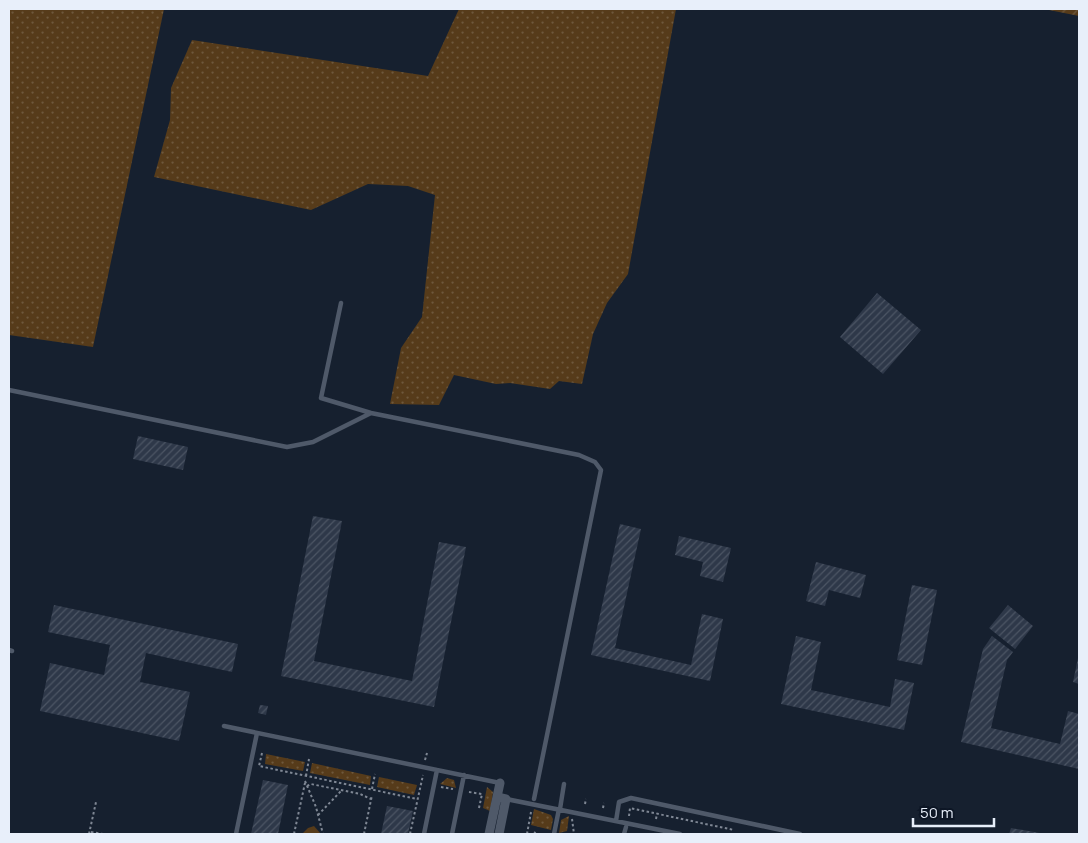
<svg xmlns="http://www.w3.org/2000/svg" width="1088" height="843" font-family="Manrope,sans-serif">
<defs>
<pattern id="grass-dots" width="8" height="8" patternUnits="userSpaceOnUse" patternTransform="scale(1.25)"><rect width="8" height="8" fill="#563b1a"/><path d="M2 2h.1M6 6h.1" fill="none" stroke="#6e583c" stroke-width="1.8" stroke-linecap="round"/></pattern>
<pattern id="garden-furrows" width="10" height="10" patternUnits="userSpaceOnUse" patternTransform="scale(1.25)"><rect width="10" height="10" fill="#563b1a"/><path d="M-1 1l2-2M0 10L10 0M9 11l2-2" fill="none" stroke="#6e583c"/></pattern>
<pattern id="building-hatch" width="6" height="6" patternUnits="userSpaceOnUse" patternTransform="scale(1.25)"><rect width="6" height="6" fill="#2e3849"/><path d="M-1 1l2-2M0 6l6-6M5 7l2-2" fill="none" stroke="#4c5564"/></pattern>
</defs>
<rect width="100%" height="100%" fill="#16202f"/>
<path fill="url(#grass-dots)" d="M9,9H164L93,347L9,335Z
M459,9H676L628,274L607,303L593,334L582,384L559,381L550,389L510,383L496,384L454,375L439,405L390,404L401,348L422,317L435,195L408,186L368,184L311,210L154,177L170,120L171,88L192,40L428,76Z
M266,754L305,762L303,771L265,764Z
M312,763L371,776L370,785L310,773Z
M379,777L417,785L414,795L377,787Z
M447,778L454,780L456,788L440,784Z
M487,787L493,792L490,811L483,808Z
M534,809L551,815L553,819L551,830L531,825Z
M569,816L567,831L559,833L561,820Z"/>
<path fill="#563b1a" d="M314,826L321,834H302L308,828Z"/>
<path fill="url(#garden-furrows)" d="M1044,9H1079V16Z"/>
<path fill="url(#building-hatch)" d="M877,293L921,330L883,374L840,337Z
M138,436L188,447L183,470L133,459Z
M313,516L342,521L314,661L412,681L439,542L466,547L434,707L281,676Z
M620,524L641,529L615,648L691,665L702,614L723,619L710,681L591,655Z
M679,536L731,548L723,582L700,576L703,562L675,555Z
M816,562L866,575L860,598L829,590L825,606L806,601Z
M912,585L937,590L922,665L897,660Z
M54,605L238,644L232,672L146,653L140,682L190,692L179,741L40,711L50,663L104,675L110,645L48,632Z
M1008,605L1033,626L1015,649L989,628Z
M796,636L821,642L811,690L890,707L895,679L914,683L904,730L781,704Z
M992,636L1013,652L1007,660L991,728L1060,744L1068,711L1079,714V769L961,742L983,649Z
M1078,658L1079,659V684L1073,682Z
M260,705L268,706L266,715L258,713Z
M263,780L288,785L278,834H251Z
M387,806L413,811L408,834H381Z
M1011,828L1040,833V834H1009Z"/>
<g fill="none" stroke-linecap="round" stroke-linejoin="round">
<path stroke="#7f8794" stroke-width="2" stroke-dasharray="2.5 2.5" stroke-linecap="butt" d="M262,753L259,766L417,799
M425,760L427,753
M306,776L309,759
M305,781L316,807L323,834
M307,786L311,784L360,794L371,799
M441,787L453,789
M372,789L375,774
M469,792L482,794L479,808
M585,804L586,799
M603,808L604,803
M318,815L342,790
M629,816L630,808L734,830
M572,819L574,834
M656,819L657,814
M91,832L103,834
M89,834L96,802
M294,834L305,783
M342,834H344
M364,834L372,795
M410,834L423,775
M527,834L531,812
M534,834L536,831"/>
<path stroke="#4f5969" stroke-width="4.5" d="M341,303L321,398L371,413L579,455L595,462L601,470L534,799
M9,390L287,447L313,442L371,413
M9,650L12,651
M224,726L500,783
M506,799L680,834
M560,809L564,784
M616,821L619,802L631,798L800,834
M236,834L257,733
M424,834L437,770
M452,834L464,775
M554,834L559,809
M624,834L626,827"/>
<path stroke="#4f5969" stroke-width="9" d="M497,797L506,799L499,834
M489,834L500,783"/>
</g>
<rect width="1088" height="843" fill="none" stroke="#e8effa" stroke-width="20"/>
<path d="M913 818v8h81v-8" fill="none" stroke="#e8effa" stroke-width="2.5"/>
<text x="920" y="818" font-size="15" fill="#e8effa" stroke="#0d1625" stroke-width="4" paint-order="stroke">50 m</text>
</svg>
